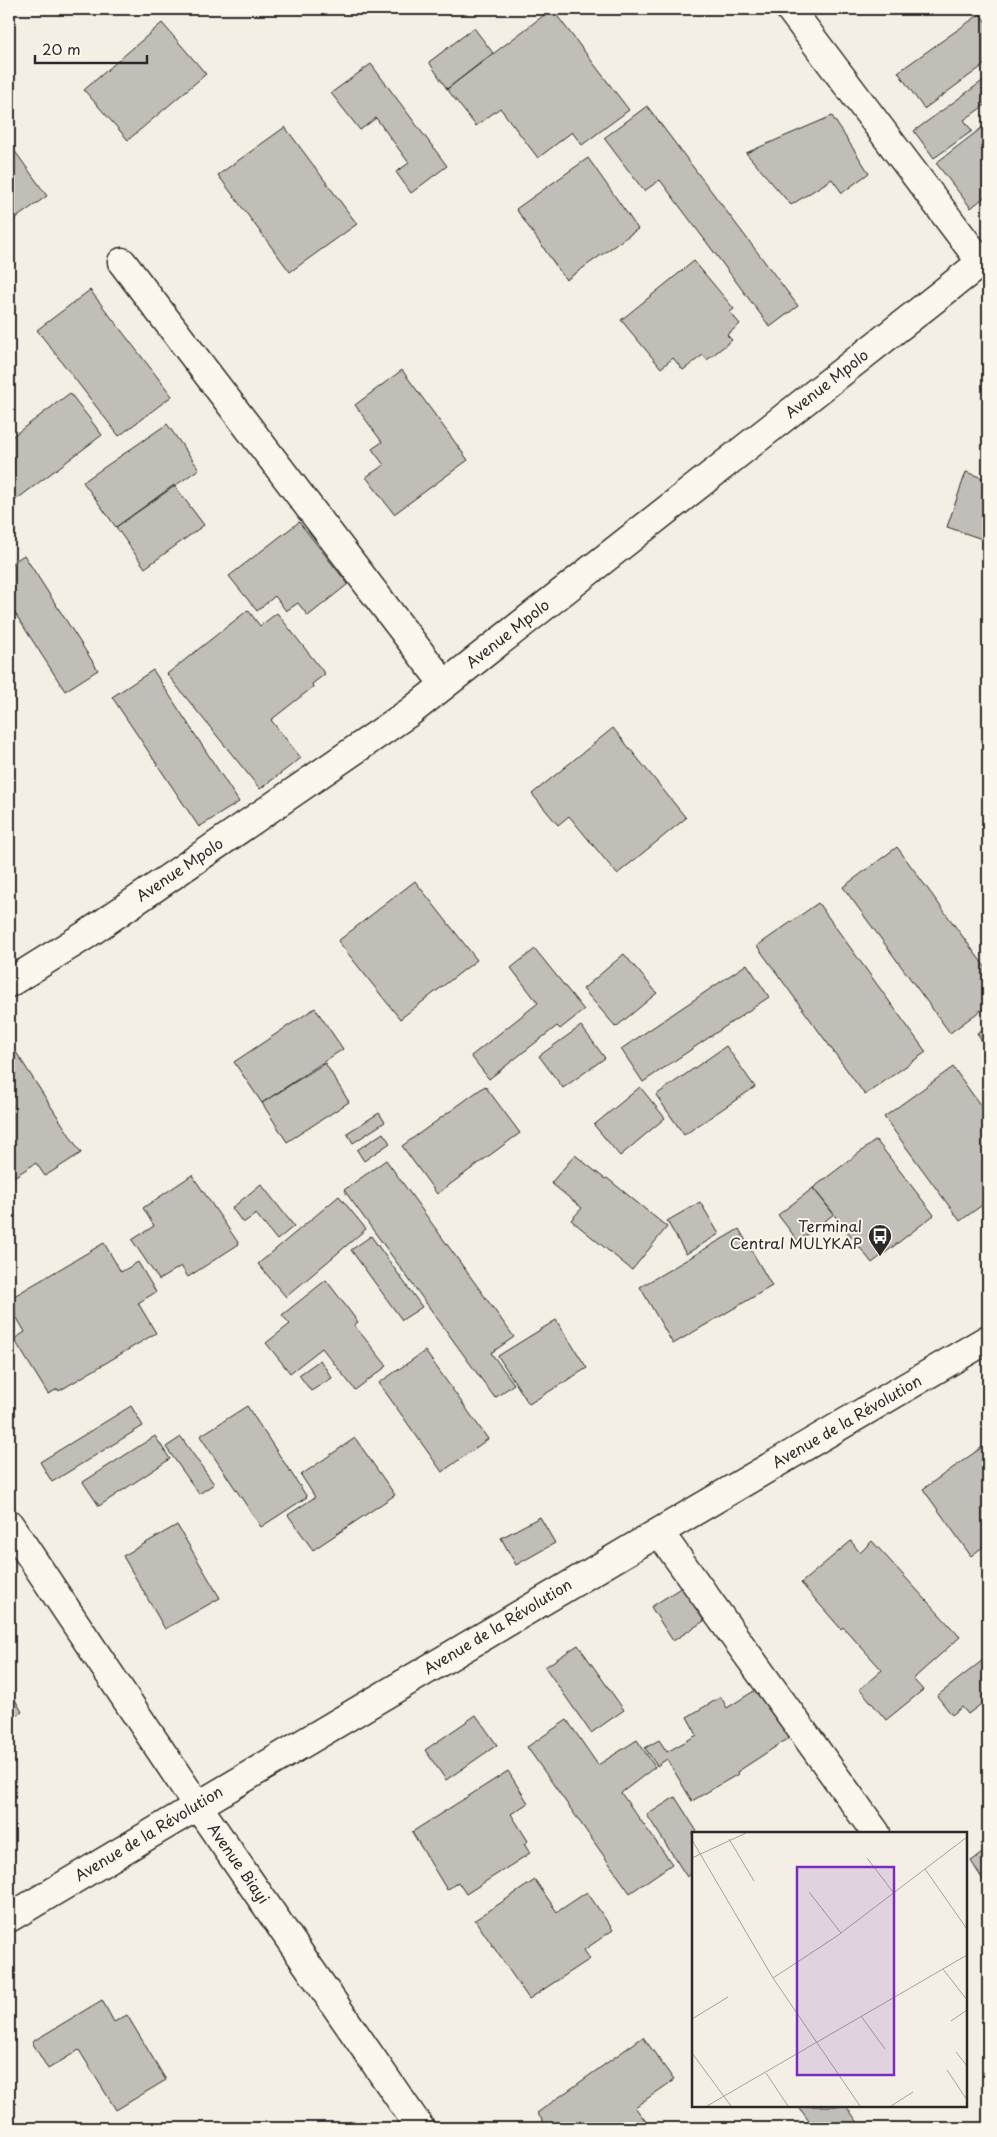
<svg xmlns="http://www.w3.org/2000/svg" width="997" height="2137" font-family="'Playpen Sans',sans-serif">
<rect width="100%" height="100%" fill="#f3efe4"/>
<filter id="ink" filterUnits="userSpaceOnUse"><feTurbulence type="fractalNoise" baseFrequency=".02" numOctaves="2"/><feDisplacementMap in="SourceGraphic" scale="10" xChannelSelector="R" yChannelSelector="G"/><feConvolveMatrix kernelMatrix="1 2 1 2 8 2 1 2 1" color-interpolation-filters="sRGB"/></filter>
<g filter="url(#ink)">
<path fill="#c0beb6" stroke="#2b2b2b" d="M552,9L629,110L582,145L572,132L538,158L500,108L476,126L447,89Z
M980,14L988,25V62L924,109L898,72Z
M162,23L206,74L128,140L84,90Z
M474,28L493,53L447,89L429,62Z
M371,64L447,166L411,193L396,172L409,163L376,118L360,130L331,93Z
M988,77V103L964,120L972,131L934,158L914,131Z
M647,106L798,306L770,327L660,180L644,191L604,138Z
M832,116L869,173L842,193L832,179L791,205L746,153Z
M988,123V194L971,208L936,163Z
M285,127L357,224L290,272L218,175Z
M9,143L47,196L9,223Z
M588,158L638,229L566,280L516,209Z
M694,261L734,309L730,312L740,324L727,335L732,340L707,360L703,355L683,370L673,358L661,368L621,320Z
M90,290L172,396L119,436L37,330Z
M402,370L468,460L394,514L366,477L384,465L372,449L382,442L355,405Z
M70,393L102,435L9,505V439Z
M167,424L199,469L116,527L83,482Z
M966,472L988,480V541L947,527Z
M174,485L204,525L145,568L116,527Z
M299,522L348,584L308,616L298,603L286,611L275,596L257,611L229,576Z
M24,555L98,670L65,691L9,604V565Z
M248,610L260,626L277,613L325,674L312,684L313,687L271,720L301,758L260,789L167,674Z
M153,670L239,802L199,827L112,697Z
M613,728L686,818L617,874L569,816L558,825L532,794Z
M897,847L988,971V1005L950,1033L843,887Z
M415,881L477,960L400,1019L338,941Z
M818,903L926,1052L865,1095L757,946Z
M535,949L584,1010L560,1029L557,1026L489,1079L471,1056L538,1003L511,968Z
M624,954L657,993L616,1027L583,989Z
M747,964L769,997L643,1082L621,1049Z
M315,1008L343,1049L262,1103L234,1062Z
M581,1026L605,1058L563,1088L539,1056Z
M988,1026V1051L977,1033Z
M726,1046L755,1087L684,1135L656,1095Z
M16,1052L81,1153L45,1176L36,1163L9,1180V1057Z
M325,1063L349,1102L287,1142L262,1103Z
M953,1067L988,1116V1201L960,1221L884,1117Z
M485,1086L520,1133L437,1194L402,1146Z
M640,1087L665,1118L620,1156L594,1125Z
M379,1113L385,1122L353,1143L347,1133Z
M383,1133L390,1143L364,1161L357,1150Z
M876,1140L934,1215L872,1263L813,1188Z
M575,1155L605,1179L607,1178L667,1227L632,1270L571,1220L582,1208L551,1183Z
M386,1160L514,1337L491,1353L514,1384L495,1398L344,1190Z
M192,1175L239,1244L188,1277L181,1266L159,1280L132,1240L154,1226L143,1208Z
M261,1184L294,1226L277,1240L256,1214L243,1223L232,1208Z
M813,1188L834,1214L798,1241L778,1215Z
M339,1196L366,1229L286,1297L258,1264Z
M700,1202L719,1234L686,1254L667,1221Z
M739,1229L772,1286L673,1344L640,1287Z
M371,1236L422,1307L402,1320L351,1250Z
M104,1243L121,1272L138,1262L156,1292L138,1303L156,1333L59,1391L58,1389L48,1394L14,1339L25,1332L9,1304V1299Z
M326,1280L358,1322L354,1325L387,1366L355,1390L322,1348L290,1373L266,1343L290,1324L282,1315Z
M556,1320L587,1368L529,1404L498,1356Z
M425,1351L488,1439L442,1472L379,1383Z
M320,1360L332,1378L311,1391L299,1375Z
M131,1406L143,1426L52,1482L40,1462Z
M247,1406L307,1497L261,1527L200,1436Z
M155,1436L170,1459L99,1506L83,1482Z
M181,1437L214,1484L199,1494L166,1447Z
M355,1438L395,1495L313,1550L288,1515L315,1497L301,1475Z
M988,1443V1543L971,1556L923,1489Z
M540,1517L555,1543L516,1565L501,1538Z
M177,1525L220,1598L165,1629L123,1556Z
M851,1541L860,1553L872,1541L960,1637L913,1679L923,1690L886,1720L860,1689L882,1670L843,1627L841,1629L801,1583Z
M682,1587L704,1621L673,1641L651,1607Z
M578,1645L624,1710L591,1733L545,1667Z
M988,1656V1699L968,1714L962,1707L952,1715L937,1696Z
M9,1689L22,1712L9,1719Z
M757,1689L789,1738L737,1772L738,1774L692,1801L667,1759L657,1766L645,1748L659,1740L667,1752L697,1735L687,1717L721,1697L727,1708Z
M476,1715L497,1745L446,1780L425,1750Z
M567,1720L598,1765L637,1740L655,1767L621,1793L672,1864L630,1893L527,1747Z
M508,1771L528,1803L511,1814L528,1841L524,1844L530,1853L466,1894L458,1882L447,1890L412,1832Z
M675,1797L698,1833H693V1873L687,1877L647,1815Z
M988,1849V1888L971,1861Z
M535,1880L557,1912L587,1892L613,1930L584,1950L590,1959L529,1999L475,1920Z
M102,2000L114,2022L127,2015L166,2080L116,2110L79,2050L48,2069L32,2042Z
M643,2037L674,2080L635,2107L647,2123L640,2128H548L537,2113Z
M798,2106H846L862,2128H814Z"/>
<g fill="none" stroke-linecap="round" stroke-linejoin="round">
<g stroke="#2b2b2b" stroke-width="31">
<path id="minor" d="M790,9L981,262
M122,262L444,684
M9,983L86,935L410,712L988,257
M9,1524L197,1805L420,2128
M659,1532L876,1833
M9,1918L659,1532L988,1339"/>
</g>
<use href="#minor" stroke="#fbf7ec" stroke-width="28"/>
</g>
</g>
<defs>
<g id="bus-pin" transform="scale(1.25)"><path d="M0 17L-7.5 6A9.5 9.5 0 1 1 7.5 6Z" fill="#2b2b2b" stroke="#fbf7ec"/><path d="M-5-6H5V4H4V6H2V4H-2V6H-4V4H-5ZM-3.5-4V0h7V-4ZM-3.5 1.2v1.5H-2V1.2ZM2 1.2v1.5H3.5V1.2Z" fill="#fff"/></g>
</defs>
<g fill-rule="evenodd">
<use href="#bus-pin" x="880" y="1236"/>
</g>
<g text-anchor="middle" stroke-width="4" stroke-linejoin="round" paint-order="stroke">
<g font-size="15" fill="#2b2b2b" stroke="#fbf7ec">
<text transform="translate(827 384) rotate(-38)" y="5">Avenue Mpolo</text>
<text transform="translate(508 634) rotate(-38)" y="5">Avenue Mpolo</text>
<text transform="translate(180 870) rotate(-34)" y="5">Avenue Mpolo</text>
<text transform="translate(847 1422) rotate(-30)" y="5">Avenue de la Révolution</text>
<text transform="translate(498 1627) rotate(-31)" y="5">Avenue de la Révolution</text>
<text transform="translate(149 1834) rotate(-31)" y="5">Avenue de la Révolution</text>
<text transform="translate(238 1864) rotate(55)" y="5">Avenue Biayi</text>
</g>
<g font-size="15" fill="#2b2b2b" stroke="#fbf7ec" text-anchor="end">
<text x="862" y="1232">Terminal<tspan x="862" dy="17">Central MULYKAP</tspan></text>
</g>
</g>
<g transform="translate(692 1832)">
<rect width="275" height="275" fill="#f3efe4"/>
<path fill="none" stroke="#a3a19a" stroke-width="1" d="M37,7L62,49M0,8L81,146L168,274M0,26L54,1M175,26L201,60M233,37L275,97M117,60L149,101M251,137L275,168M81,146L145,104L275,5M169,184L193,217M0,187L36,165M259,189L275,178M264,220L275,234M0,221L39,274M255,238L275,268M74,241L96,274M15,274L275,123M199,274L221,260"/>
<path fill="#7b2cbf" fill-opacity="0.15" stroke="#7b2cbf" stroke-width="2.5" d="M105,35H202V243H105Z"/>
<rect width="275" height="275" fill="none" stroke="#2b2b2b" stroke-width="2.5"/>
</g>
<rect width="997" height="2137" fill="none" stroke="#fbf7ec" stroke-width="30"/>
<rect x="15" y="15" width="967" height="2107" fill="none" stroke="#2b2b2b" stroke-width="2" filter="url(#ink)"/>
<path d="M35 55v8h112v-8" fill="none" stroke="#2b2b2b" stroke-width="2.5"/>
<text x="42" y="55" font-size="15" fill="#2b2b2b" stroke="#fbf7ec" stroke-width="4" paint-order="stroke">20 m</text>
</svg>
